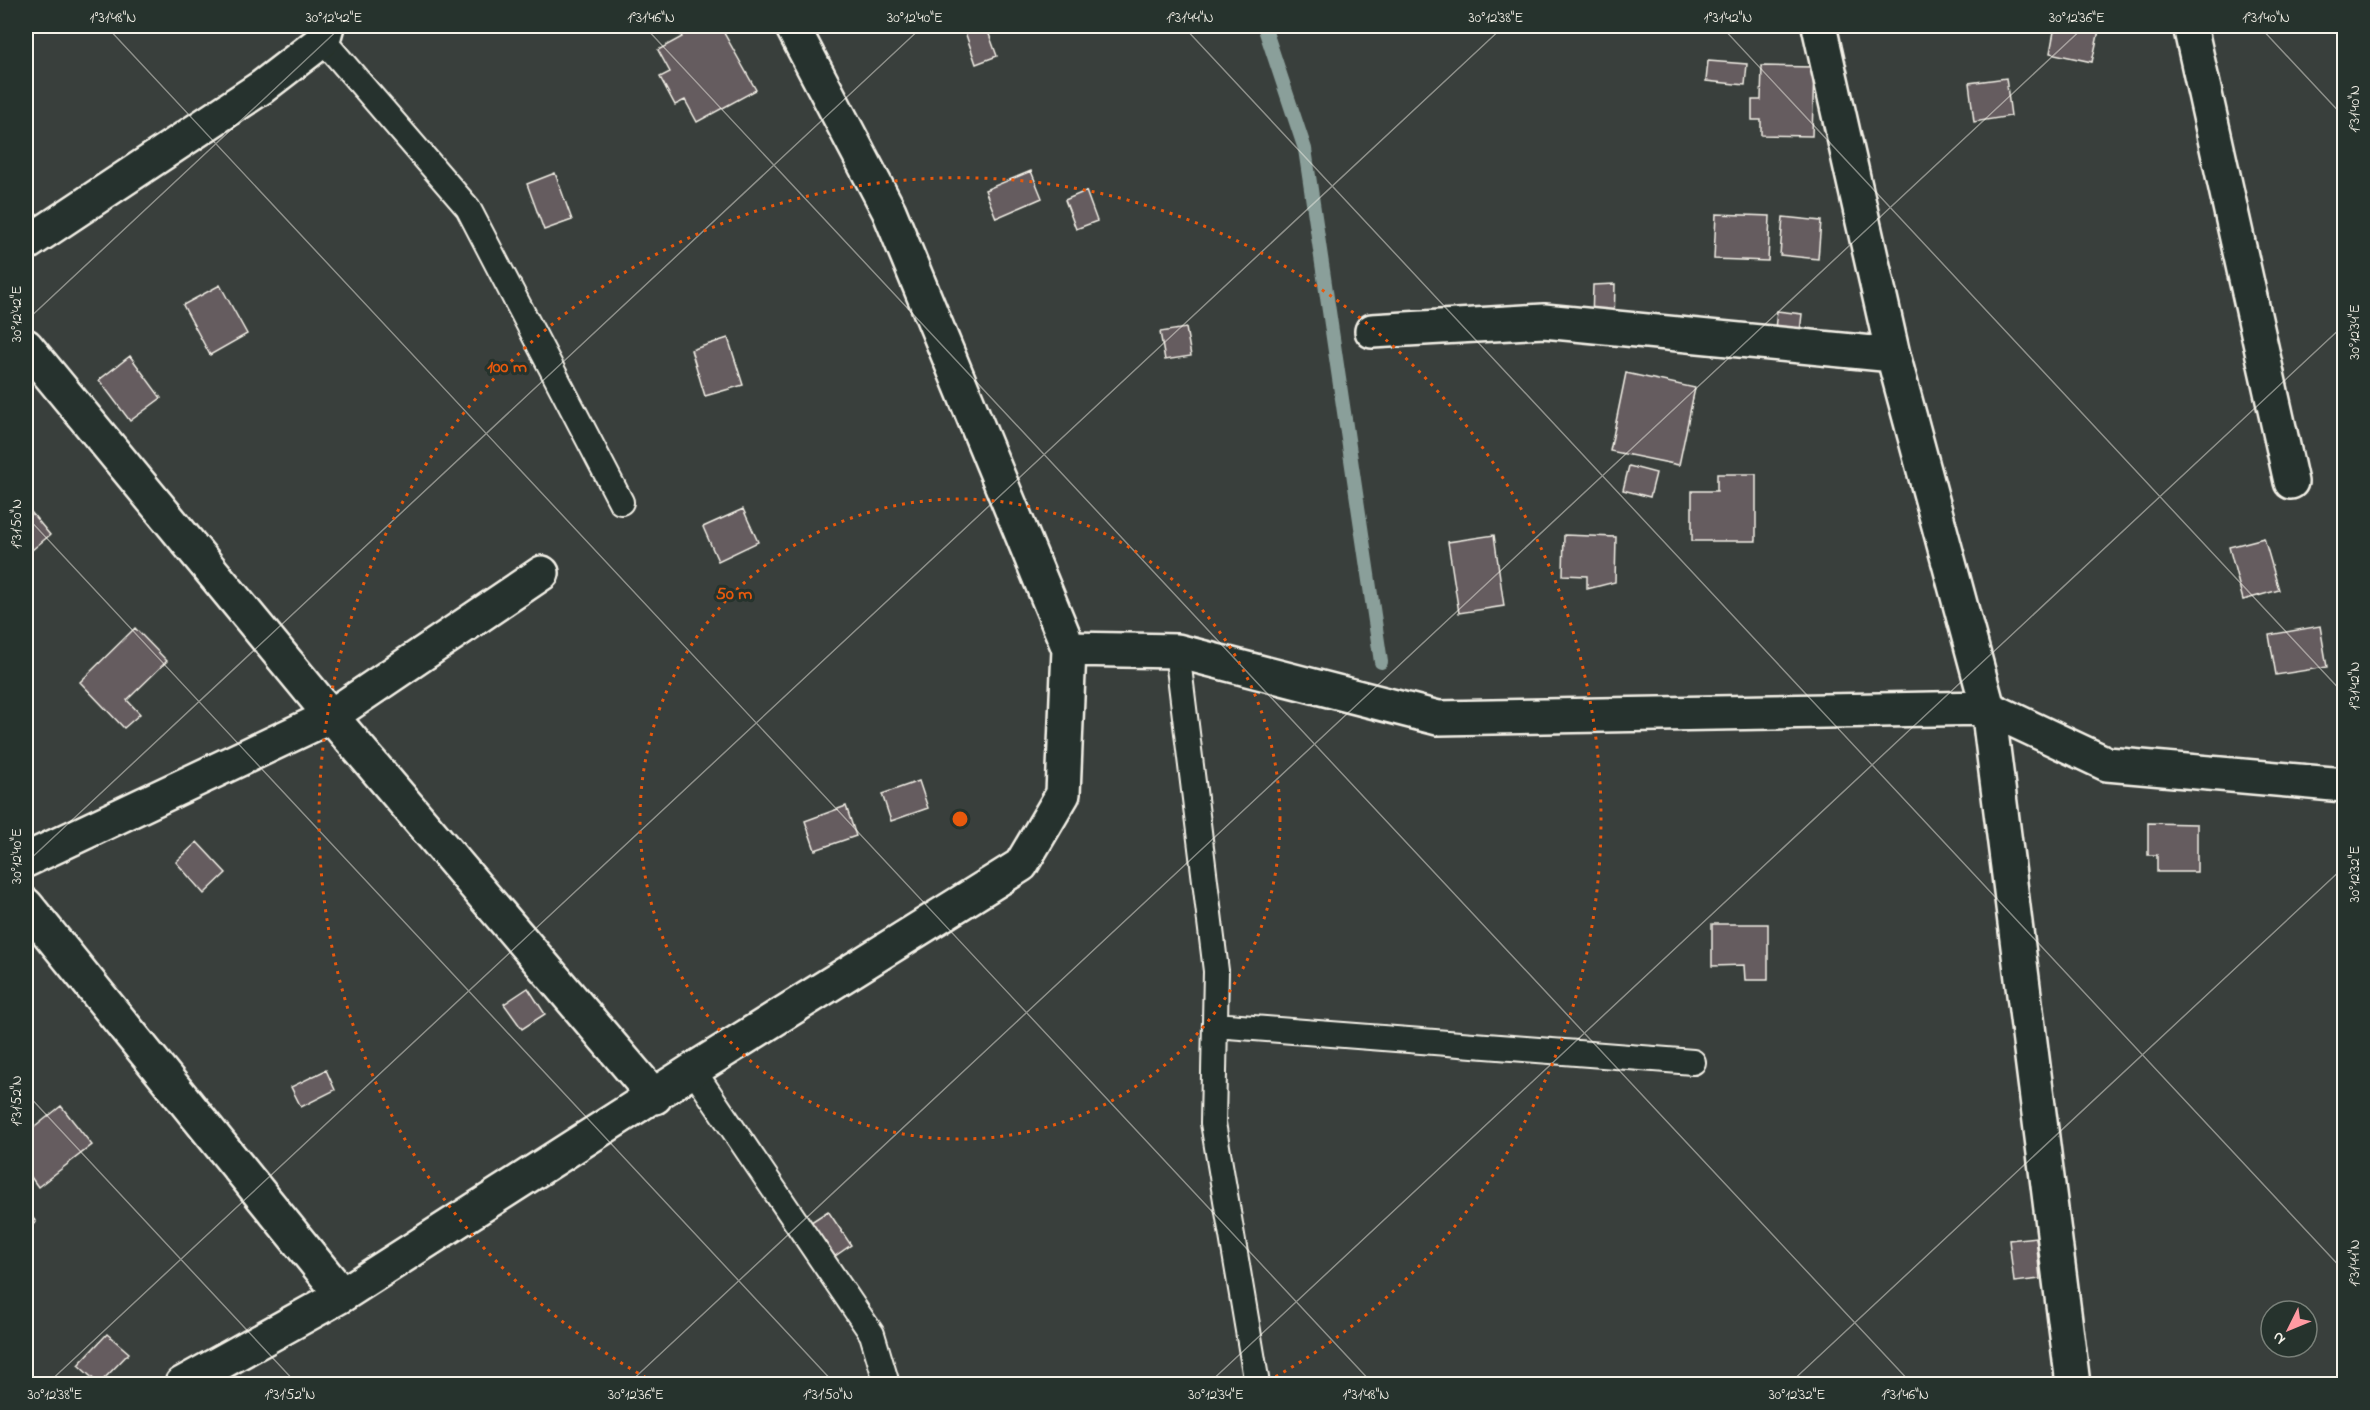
<svg xmlns="http://www.w3.org/2000/svg" width="2370" height="1410" font-family="'Indie Flower',sans-serif">
<rect width="100%" height="100%" fill="#393f3c"/>
<filter id="ink" filterUnits="userSpaceOnUse"><feTurbulence type="fractalNoise" baseFrequency=".0167" numOctaves="2"/><feDisplacementMap in="SourceGraphic" scale="12" xChannelSelector="R" yChannelSelector="G"/><feConvolveMatrix kernelMatrix="1 2 1 2 8 2 1 2 1" color-interpolation-filters="sRGB"/></filter>
<g filter="url(#ink)">
<g fill="none" stroke-linecap="round" stroke-linejoin="round">
<path stroke="#8a9f9a" stroke-width="14" d="M1264,26L1305,149L1381,662"/>
</g>
<path fill="#655b5f" stroke="#f4f1e8" stroke-width="1.5" d="M676,26H720L756,90L697,122L685,100L675,105L660,77L670,72L658,50L682,37Z
M963,26H986L997,56L976,64Z
M2055,26H2100L2092,62L2050,53Z
M2344,49V81L2338,80Z
M1708,61L1747,64L1745,85L1706,81Z
M1762,66L1814,67L1812,136L1761,135V120H1752V100H1761Z
M2006,78L2011,116L1974,122L1969,83Z
M1031,171L1042,198L996,218L985,190Z
M555,173L572,220L544,230L527,184Z
M1086,191L1097,221L1076,229L1065,200Z
M1716,214L1770,216L1768,261L1714,259Z
M1783,217L1821,221L1818,259L1780,255Z
M1615,284L1614,323L1592,322L1593,285Z
M220,285L247,334L210,355L183,305Z
M1777,311L1802,314L1798,349L1773,346Z
M1186,328L1191,356L1165,360L1160,332Z
M728,338L743,385L705,396L691,350Z
M130,356L161,398L130,421L99,380Z
M1626,373L1695,388L1679,465L1610,451Z
M1629,466L1656,473L1650,497L1623,490Z
M1717,474H1756V541H1692V491H1717Z
M26,506L50,535L26,555Z
M743,509L758,542L718,561L703,527Z
M1494,535L1504,606L1459,613L1448,542Z
M1564,535L1616,537L1615,582L1587,589V576L1563,575Z
M2264,538L2279,590L2243,600L2229,547Z
M2320,626L2327,667L2276,675L2269,635Z
M135,628L167,661L127,700L140,714L124,728L80,682Z
M919,781L928,808L891,821L882,794Z
M846,806L856,836L815,850L805,821Z
M2148,823L2197,824V872H2157V855H2148Z
M197,842L226,873L204,894L176,862Z
M1712,924H1768V980H1745L1744,965L1712,966Z
M528,988L545,1014L522,1029L504,1004Z
M326,1070L335,1090L301,1107L291,1087Z
M61,1106L92,1145L38,1187L26,1170V1134Z
M26,1209L36,1222L26,1230Z
M828,1211L851,1245L828,1261L805,1226Z
M2036,1237L2040,1279L2014,1282L2009,1240Z
M107,1334L129,1353L99,1384L78,1365Z"/>
<g fill="none" stroke-linecap="round" stroke-linejoin="round">
<g stroke="#f4f1e8" stroke-width="28">
<path id="lane" d="M323,40L468,208L621,502
M1177,651L1216,971L1213,1123L1257,1384
M1215,1025L1693,1062
M693,1070L872,1334L887,1384"/>
</g>
<g stroke="#f4f1e8" stroke-width="38">
<path id="street" d="M1819,26L1893,355L1988,708L2073,1384
M2190,26L2291,482
M26,244L262,87L323,40L327,26
M1372,331L1544,321L1893,355
M26,346L331,716L655,1097
M1069,649L1177,651L1438,718L1988,708L2107,764L2344,785
M26,860L331,716L542,573
M26,905L342,1295
M182,1384L342,1295L693,1070L1021,865L1063,794L1069,649L889,211L792,26"/>
</g>
<use href="#lane" stroke="#26332d" stroke-width="24"/>
<use href="#street" stroke="#26332d" stroke-width="33"/>
</g>
</g>
<path fill="none" stroke="#f4f1e8" stroke-width="1.5" stroke-opacity="0.45" d="M106,26L1373,1384M644,26L1912,1384M1183,26L2344,1271M1721,26L2344,694M2259,26L2344,117M26,321L342,26M26,516L835,1384M26,863L923,26M26,1093L297,1384M47,1384L1504,26M628,1384L2085,26M1208,1384L2344,325M1789,1384L2344,867"/>
<g fill="none" stroke="#e8590c" stroke-width="3" stroke-dasharray="3 6">
<circle cx="960" cy="819" r="320"/>
<path d="M654 1382A641 641 0 1 1 1266 1382"/>
</g>
<circle cx="960" cy="819" r="9" fill="#e8590c" stroke="#26332d" stroke-width="3"/>
<g font-size="18" text-anchor="middle" font-weight="bold" fill="#e8590c" stroke="#26332d" stroke-width="6" stroke-linejoin="round" paint-order="stroke">
<text x="507" y="372">100 m</text>
<text x="734" y="599">50 m</text>
</g>
<rect width="2370" height="1410" fill="none" stroke="#26332d" stroke-width="66"/>
<g transform="translate(2289 1329) rotate(227)"><circle r="28" fill="#26332d" stroke="#787f78" stroke-width="1.5"/>
<path d="M0-4.5L10 22L0 15L-10 22Z" fill="#ff9aa2"/>
<text y="-9" font-size="16" font-weight="bold" text-anchor="middle" fill="#f4f1e8">N</text>
</g>
<rect x="33" y="33" width="2304" height="1344" fill="none" stroke="#f4f1e8" stroke-width="2"/>
<g font-size="15" text-anchor="middle" fill="#f4f1e8">
<text x="113" y="22">1°31'48"N</text>
<text x="334" y="22">30°12'42"E</text>
<text x="651" y="22">1°31'46"N</text>
<text x="915" y="22">30°12'40"E</text>
<text x="1190" y="22">1°31'44"N</text>
<text x="1496" y="22">30°12'38"E</text>
<text x="1728" y="22">1°31'42"N</text>
<text x="2077" y="22">30°12'36"E</text>
<text x="2266" y="22">1°31'40"N</text>
<text transform="translate(2354 109) rotate(-90)" y="5">1°31'40"N</text>
<text transform="translate(16 314) rotate(-90)" y="5">30°12'42"E</text>
<text transform="translate(2354 332) rotate(-90)" y="5">30°12'34"E</text>
<text transform="translate(16 524) rotate(-90)" y="5">1°31'50"N</text>
<text transform="translate(2354 686) rotate(-90)" y="5">1°31'42"N</text>
<text transform="translate(16 856) rotate(-90)" y="5">30°12'40"E</text>
<text transform="translate(2354 874) rotate(-90)" y="5">30°12'32"E</text>
<text transform="translate(16 1101) rotate(-90)" y="5">1°31'52"N</text>
<text transform="translate(2354 1263) rotate(-90)" y="5">1°31'44"N</text>
<text x="55" y="1399">30°12'38"E</text>
<text x="290" y="1399">1°31'52"N</text>
<text x="636" y="1399">30°12'36"E</text>
<text x="828" y="1399">1°31'50"N</text>
<text x="1216" y="1399">30°12'34"E</text>
<text x="1366" y="1399">1°31'48"N</text>
<text x="1797" y="1399">30°12'32"E</text>
<text x="1905" y="1399">1°31'46"N</text>
</g>
</svg>
